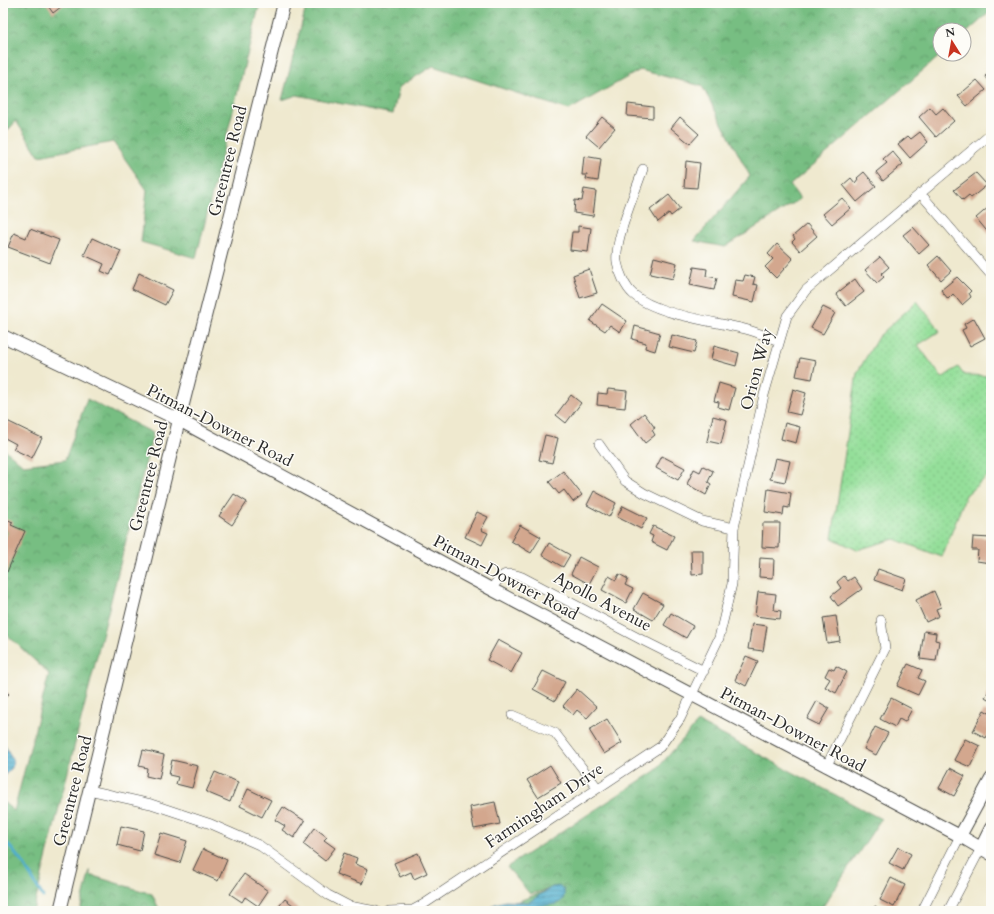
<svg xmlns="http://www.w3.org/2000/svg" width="994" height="914" font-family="Cardo,serif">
<defs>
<pattern id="grass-dots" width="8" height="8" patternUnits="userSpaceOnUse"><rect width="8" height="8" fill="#94df9a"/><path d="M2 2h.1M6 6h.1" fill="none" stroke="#80c085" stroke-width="1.8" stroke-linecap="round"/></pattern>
<pattern id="forest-crowns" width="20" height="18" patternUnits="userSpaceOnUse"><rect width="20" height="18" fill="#77be82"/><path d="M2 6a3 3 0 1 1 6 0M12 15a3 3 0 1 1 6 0" fill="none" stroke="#629b6b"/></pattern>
<pattern id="water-rules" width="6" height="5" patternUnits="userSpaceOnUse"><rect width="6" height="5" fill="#4faecd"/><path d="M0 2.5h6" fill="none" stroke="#428ea7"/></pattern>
</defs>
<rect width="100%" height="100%" fill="#fdfcf7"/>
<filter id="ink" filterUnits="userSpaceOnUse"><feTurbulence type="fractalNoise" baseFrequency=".025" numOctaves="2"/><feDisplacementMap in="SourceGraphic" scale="8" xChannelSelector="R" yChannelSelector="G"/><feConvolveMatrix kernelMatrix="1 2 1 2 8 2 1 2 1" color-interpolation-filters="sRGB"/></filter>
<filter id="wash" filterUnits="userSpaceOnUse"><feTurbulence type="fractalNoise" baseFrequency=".012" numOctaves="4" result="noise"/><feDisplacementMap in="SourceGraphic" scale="16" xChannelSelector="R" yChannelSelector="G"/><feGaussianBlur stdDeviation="0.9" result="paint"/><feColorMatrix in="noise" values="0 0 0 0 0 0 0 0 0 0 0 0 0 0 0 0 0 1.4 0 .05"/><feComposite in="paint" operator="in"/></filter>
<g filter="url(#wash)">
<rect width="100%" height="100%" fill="#efe9cf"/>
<path fill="url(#grass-dots)" stroke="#608562" d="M917,301L940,331L918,345L942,378L958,367L964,375L991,376V473L966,495L942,557L894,539L857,550L832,538L857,373L878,337Z"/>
<path fill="url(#forest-crowns)" stroke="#517456" d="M3,3H260L196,258L141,242L147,190L113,142L39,156L16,121L3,136Z
M307,3H991V11L964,35V30H940V54H942L790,185L800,199L725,247L694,241L750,176L702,86L640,70L569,110L433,66L399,87L393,114L297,95L282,100Z
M87,399L153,433L33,911H3V802L14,811L49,674L3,631V448L23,465L65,460Z
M698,722L881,819L820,911H493L553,888L530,894L507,867L655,771Z
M90,870V875L152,894L160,911H80Z"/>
<path fill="url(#water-rules)" stroke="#3d6c7c" d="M3,741L13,761L12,768L3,777Z
M559,886L564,889C567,908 549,904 538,906C534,906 533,909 530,910C524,913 494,911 486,911L495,904L505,901L529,902L552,887Z"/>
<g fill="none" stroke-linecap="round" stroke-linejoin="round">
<path stroke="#4faecd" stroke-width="3" d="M3,838L25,866L43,897"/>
</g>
<g id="blocks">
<path fill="#d3a78e" d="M46,3H66L53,13Z
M991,72V83L985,76Z
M977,80L986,90L967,106L958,96Z
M628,104L653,107V118L627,116Z
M930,107L936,114L943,108L954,121L936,137L919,117Z
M602,117L615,128L599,147L586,136Z
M680,117L699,134L690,144L671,128Z
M920,132L928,142L910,158L898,144L908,136L911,139Z
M892,151L903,164L883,181L876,172L887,163L883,159Z
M584,156L601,159L598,181L586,179L587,175H582Z
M686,161L700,163L697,188L684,187Z
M864,172L876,186L857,202L843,185L851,178L855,183L858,179L857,178Z
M976,173L987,185L971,198L969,195L963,200L954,190Z
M584,189L596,191L593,216L574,213L575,200L582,201Z
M669,195L680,209L671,216L669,213L658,222L650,210Z
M842,198L851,208L832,224L823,214Z
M990,206L991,207V236L976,218Z
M807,224L817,236L800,251L792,242L795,239L793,236Z
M578,226L591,228L588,252L570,250L572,232H578Z
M913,227L929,245L919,254L903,235Z
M30,229L59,240L50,263L8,247L14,233L26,238Z
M92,238L121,251L110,275L101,271L104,264L84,255Z
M777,244L793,259L776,278L765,267L773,259L768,254Z
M938,256L951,271L941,280L928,265Z
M654,257L677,263L673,279L650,274Z
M880,257L889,267L881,274L884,277L877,283L865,270Z
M694,267L707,269L706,276L717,278L714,290L690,285Z
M589,269L597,293L580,298L573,275Z
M139,273L173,290L165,305L132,289Z
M745,275L755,277L753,284L758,285L754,302L732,297L735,280L743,281Z
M957,277L971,291L969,293L971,297L962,305L953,294L948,299L941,290Z
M855,279L864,292L846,306L836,294Z
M602,304L627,321L620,332L610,325L605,331L590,321Z
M823,307L835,313L823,334L811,328Z
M974,318L985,338L970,346L962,330L966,328L964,324Z
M635,326L660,333L655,351L645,348L646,343L632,339Z
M672,335L697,341L694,353L669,347Z
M714,346L739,353L736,366L711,359Z
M800,358L816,361L812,379L796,376Z
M719,383L735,388L729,410L718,407L719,402L714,401Z
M608,389L627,391L625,408L597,405L598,393L607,394Z
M793,389L806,393L800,415L787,412Z
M571,395L581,403L566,423L556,415Z
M644,413L655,428L652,430L655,435L645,443L631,424Z
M713,416L727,420L721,444L707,441Z
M7,421L42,438L32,458L13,449L16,444L3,437V428Z
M785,423L800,427L796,443L781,439Z
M545,435L558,438L552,463L539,460Z
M662,456L685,468L678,480L656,468Z
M775,458L790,461L785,482L770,479Z
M703,466L713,471L708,482L711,484L706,495L687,484L694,469L700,472Z
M563,471L582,495L573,502L564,490L559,494L549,482Z
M768,489L791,493L789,508L784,507L783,515L765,512Z
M594,491L616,503L609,517L587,505Z
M234,494L247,502L232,525L219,516Z
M623,506L647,518L641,529L617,517Z
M477,512L488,517L481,530L488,533L482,545L465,537Z
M3,518L13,522L11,525L25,531L7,572L3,570V542L8,532L3,530Z
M763,523H780L779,548L762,547Z
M520,525L541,537L531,553L511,541Z
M653,526L674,536L667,550L651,542L653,536L649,534Z
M973,537L991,538L990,563L977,561L978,550H972Z
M549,543L570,555L563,567L542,555Z
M691,550H703V574L692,575Z
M579,557L598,567L589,584L571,574Z
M760,558L774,559L773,578L759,577Z
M878,569L906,579L902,590L874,580Z
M619,574L628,579L625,585L633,589L626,603L602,590L609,576L616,580Z
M844,576L848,581L854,577L862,589L838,606L831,596L841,588L837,582Z
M934,591L941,607L936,609L939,616L926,622L916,600Z
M758,592L776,594L774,610L781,611L780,619L755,616Z
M643,593L663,604L653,620L634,609Z
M671,613L693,626L686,638L664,625Z
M836,616L840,641L827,643L823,618Z
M752,624L767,626L763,651L748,649Z
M924,631L936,633L935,640L939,641L936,661L920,659Z
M498,640L522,653L511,673L487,660Z
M746,656L758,661L746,686L735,680Z
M908,664L922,670L918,678L925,681L918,695L897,686Z
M836,666L847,672L836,693L825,687L830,679L825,676L829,668L834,670Z
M543,671L565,682L555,701L533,689Z
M991,687V701L985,697Z
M3,688L9,694L3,700Z
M577,689L597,707L587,718L577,710L573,715L563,706Z
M891,698L912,709L905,722L899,719L895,727L880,719Z
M817,701L829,708L819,725L807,719Z
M984,710L991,714V729L986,738L973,731Z
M607,719L622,743L604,754L589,730Z
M875,727L888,733L876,755L864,749Z
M965,739L980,746L970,767L954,760Z
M143,750L164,755L159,779L146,776L147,768L139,766Z
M172,760L198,766L192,788L176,784L178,777L169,775Z
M550,765L561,783L538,797L527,780Z
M950,768L965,776L954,796L939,788Z
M215,772L238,782L230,802L206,792Z
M248,789L271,800L262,817L240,806Z
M495,802L500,824L474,829L470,807Z
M283,807L305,821L294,838L282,830L285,826L275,820Z
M121,826L144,831L140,851L117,845Z
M315,828L327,837L324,840L335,848L325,861L303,844Z
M161,833L187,841L180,863L154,855Z
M898,847L911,854L903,870L889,863Z
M203,849L227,860L218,881L193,870Z
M344,853L357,858L355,864L368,869L362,884L336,874Z
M418,853L427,873L414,879L411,872L400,877L394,863Z
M244,874L268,891L258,906L245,897L242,902L230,894Z
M891,878L905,885L894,907L880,900Z
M285,899L301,911H275Z
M875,906L883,911H872Z"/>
</g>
</g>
<g filter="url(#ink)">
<use href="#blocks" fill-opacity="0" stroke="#484844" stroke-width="1"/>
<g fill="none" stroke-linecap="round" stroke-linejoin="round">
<g stroke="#484844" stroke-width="10">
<path id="street" d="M643,169C636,191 614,240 617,262C619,272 625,287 633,294C656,315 714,321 745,329C757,332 768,337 779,341
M920,193L991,275
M599,444L625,481L644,493L702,521L734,528
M491,589C502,575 503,570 522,577L642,640L704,671
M512,715L555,733L597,787
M826,767L885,649L881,620
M89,790L151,804L211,824L259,845L328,895L349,906L376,911
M389,911L413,910L424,904L660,747L680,719L719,638L732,584L734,528L764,395L787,316L806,290L991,134
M922,911L960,836
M948,911L981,848"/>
</g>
<g stroke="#484844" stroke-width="14">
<path id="secondary" d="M3,336L179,420L491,589L960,836L991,854
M960,836L991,779
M981,848L991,828
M60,911L179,420L284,3"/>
</g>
<use href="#street" stroke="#fff" stroke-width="9"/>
<use href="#secondary" stroke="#fff" stroke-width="12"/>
</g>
</g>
<g text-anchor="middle" stroke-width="3" stroke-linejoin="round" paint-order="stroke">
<g font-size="17" fill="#2b2b2b" stroke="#fdfcf7">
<text transform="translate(227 161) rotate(-76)" y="6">Greentree Road</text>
<text transform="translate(756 369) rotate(-75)" y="6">Orion Way</text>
<text transform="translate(220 425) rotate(27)" y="6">Pitman-Downer Road</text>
<text transform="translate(148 476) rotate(-76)" y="6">Greentree Road</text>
<text transform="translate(506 577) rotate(28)" y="6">Pitman-Downer Road</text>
<text transform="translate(603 601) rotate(28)" y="6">Apollo Avenue</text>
<text transform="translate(793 729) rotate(28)" y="6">Pitman-Downer Road</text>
<text transform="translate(72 791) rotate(-76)" y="6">Greentree Road</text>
<text transform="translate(544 805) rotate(-34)" y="6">Farmingham Drive</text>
</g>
</g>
<rect width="994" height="914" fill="none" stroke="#fdfcf7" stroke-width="16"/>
<g transform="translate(952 42) rotate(349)"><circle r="19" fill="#fdfcf7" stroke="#a9a8a5"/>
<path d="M0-3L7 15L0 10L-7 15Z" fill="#c8321e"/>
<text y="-6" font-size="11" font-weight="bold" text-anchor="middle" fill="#2b2b2b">N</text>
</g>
</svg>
